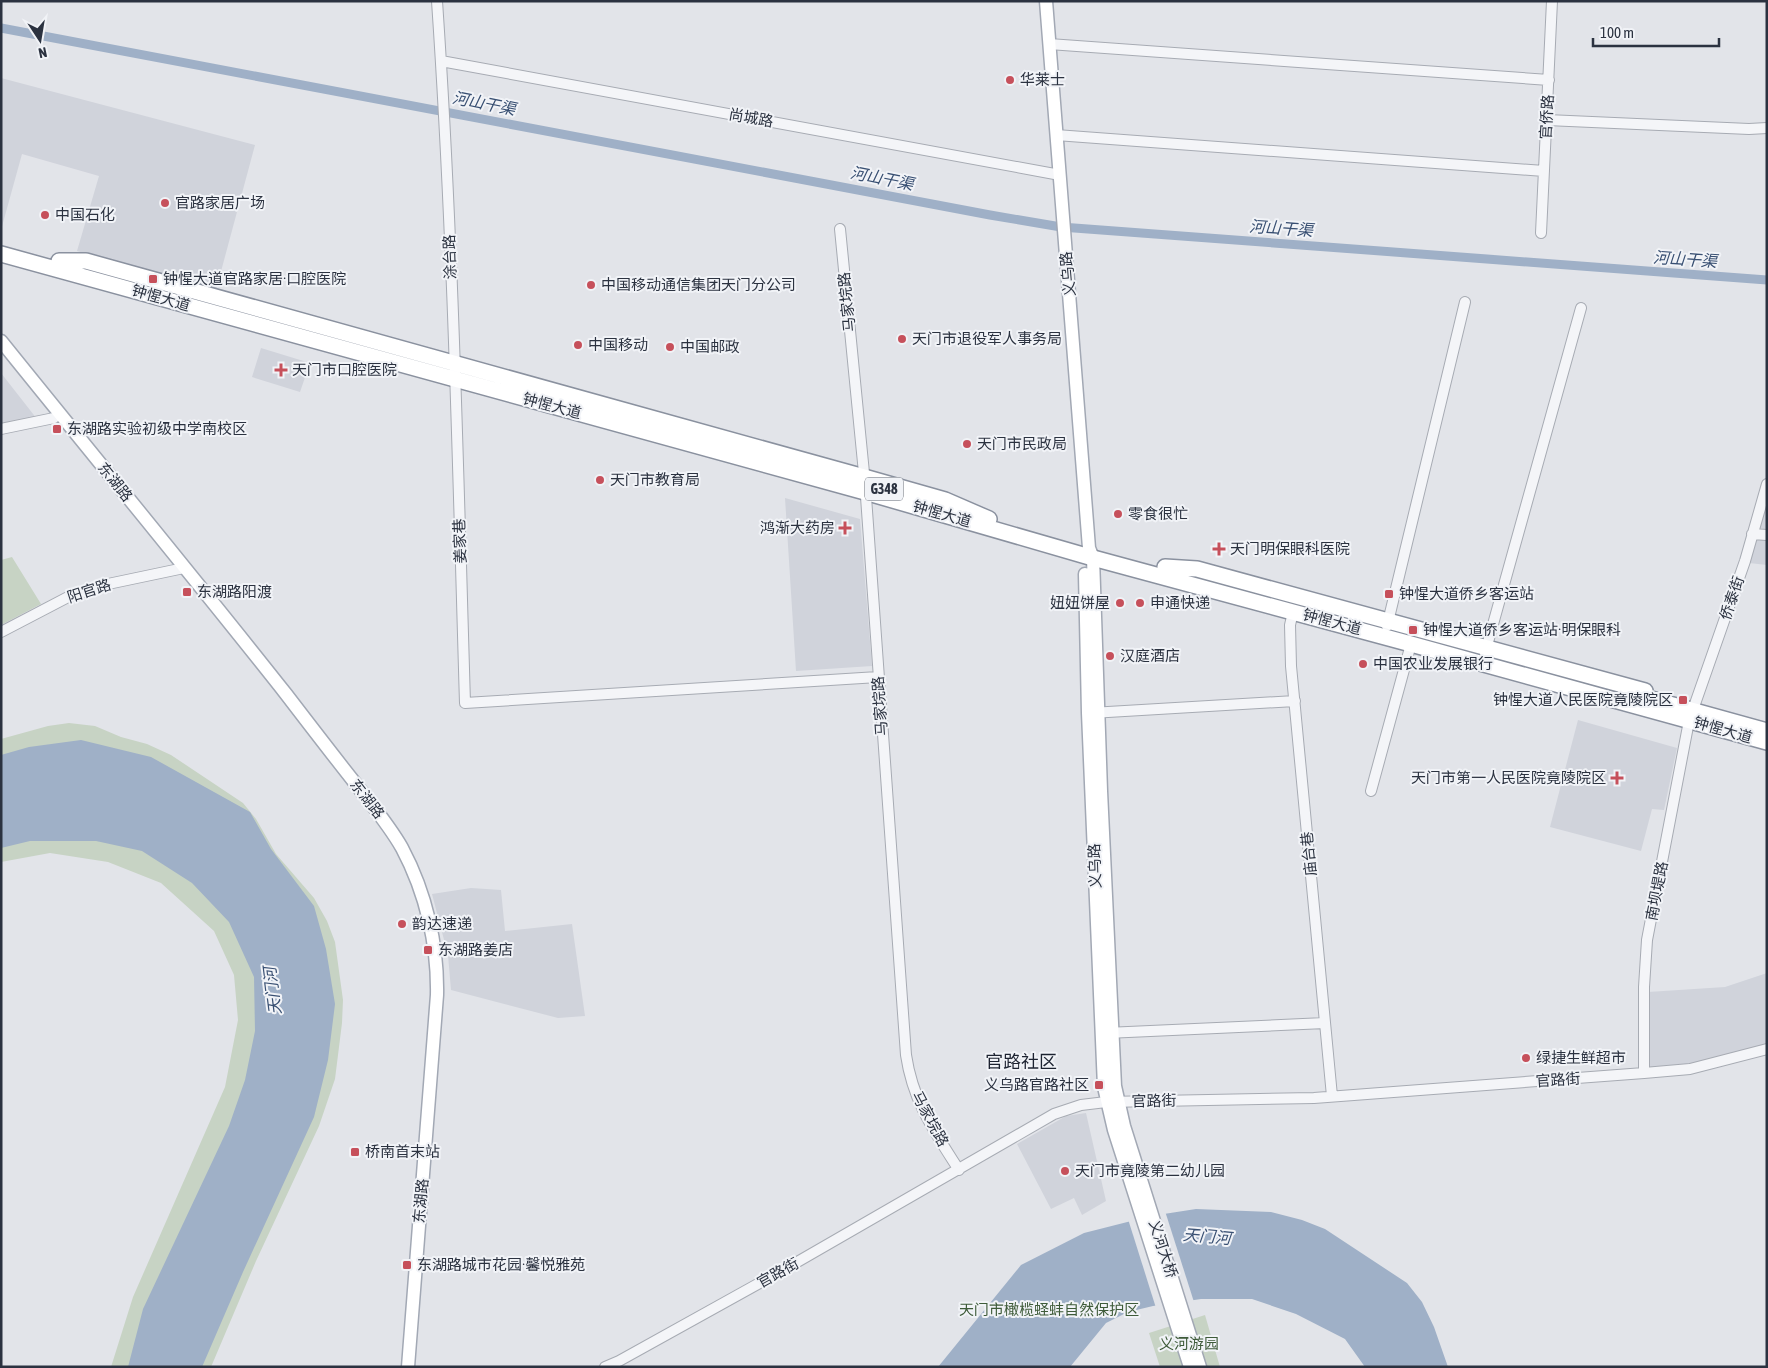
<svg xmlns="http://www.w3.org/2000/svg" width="1768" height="1368" font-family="'Asap Condensed','Noto Sans SC',sans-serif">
<rect width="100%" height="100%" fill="#e2e4e9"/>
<path fill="#d0d3db" d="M1,78L255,145L216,290L77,251L99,176L22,154L1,230Z
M261,348L310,363L300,392L252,377Z
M1,373L37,419L1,427Z
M785,498L860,519L872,666L796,671Z
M1763,508H1767V565L1749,563Z
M1578,720L1677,748L1664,810L1652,809L1641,851L1550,827Z
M471,888L501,890L505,931L572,924L585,1016L558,1018L451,990L448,955L432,894Z
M1767,973V1044L1694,1063L1649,1068L1648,992L1725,987Z
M1086,1113L1106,1201L1082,1215L1074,1198L1051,1209L1017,1144L1066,1116Z"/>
<path fill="#c7d3c4" d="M12,557L41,604L1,625V560Z
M69,723L95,726L121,737L147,744L171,755L243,803L256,819L276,854L314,898L327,921L335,942L343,1000L342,1023L335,1079L319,1126L256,1261L211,1367H111L133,1297L225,1087L238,1020L234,975L214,931L161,883L108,862L50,853L1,862V739L48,726Z
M1205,1315L1220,1367H1160L1149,1333Z"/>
<path fill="#9fb0c7" d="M81,740L151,757L250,812L271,849L314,906L326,949L335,1004L328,1060L314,1117L243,1272L202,1367H128L143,1309L229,1126L245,1080L255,1031L254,977L229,922L192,883L142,851L96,841H30L1,848V755L29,747Z
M1196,1209L1271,1212L1302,1220L1325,1229L1407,1283L1422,1302L1434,1327L1448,1367H1365L1345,1339L1296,1314L1252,1299H1201L1153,1306L1128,1312L1106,1323L1070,1367H938L1021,1265L1084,1233L1151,1216Z"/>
<path fill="#e2e4e9" d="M1165,1211L1194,1302L1156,1308L1128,1219Z"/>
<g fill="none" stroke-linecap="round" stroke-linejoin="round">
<path stroke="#9fb0c7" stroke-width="9" d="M1,28L990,215L1061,227L1767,280"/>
<g stroke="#a7abb3" stroke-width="12">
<path id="minor" d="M437,1C453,235 458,469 465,703L878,677
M1049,44L1549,80
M441,61L1060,175
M1547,120L1749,129L1767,128
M1056,135L1544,171
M840,229L865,483L906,1055C913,1102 934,1131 959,1170
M1541,233L1552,1
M1,429L54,418
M1752,534L1767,535
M1293,612L1290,625L1291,666L1332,1096
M1387,626L1465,302
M1,632L70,596L108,584L184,568
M1485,653L1581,308
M1091,713L1295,701
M1371,791L1411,644
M1106,1033L1325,1023
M1644,1073V987L1647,940L1689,721L1745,561L1767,484
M605,1367L619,1361L792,1265L1054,1114L1081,1105L1106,1102L1314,1098L1644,1073L1690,1069L1767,1049"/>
</g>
<g stroke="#a2a8b4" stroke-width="15">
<path id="major" d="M1046,1L1089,548L1093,558L1101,791L1115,1086L1124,1126L1200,1367
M1,341C96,459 192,575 286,694C309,724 332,754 355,783C371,804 389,825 402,848C426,893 438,945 437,995L408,1367
M1085,574L1088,713L1104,1087L1114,1130L1190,1367"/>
</g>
<g stroke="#8a919f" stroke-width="18">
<path id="highway" d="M1,254L865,492L1093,558L1411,644L1767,742
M59,261H86L864,477L945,500L989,519
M1165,567L1197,569L1645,691
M1633,694L1767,731"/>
</g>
<use href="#minor" stroke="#f4f5f8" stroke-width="10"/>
<use href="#major" stroke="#fff" stroke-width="12"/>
<use href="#highway" stroke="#fff" stroke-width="15"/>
</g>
<g fill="#c6505b" stroke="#f1f3f7" stroke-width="2">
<circle cx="1010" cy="80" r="5"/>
<circle cx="165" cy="203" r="5"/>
<circle cx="45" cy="215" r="5"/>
<rect x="148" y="274" width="10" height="10" rx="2.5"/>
<circle cx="591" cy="285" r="5"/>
<circle cx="902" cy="339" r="5"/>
<circle cx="578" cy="345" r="5"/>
<circle cx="670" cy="347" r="5"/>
<path d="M278.5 362.5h5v5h5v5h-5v5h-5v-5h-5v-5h5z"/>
<rect x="52" y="424" width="10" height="10" rx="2.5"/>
<circle cx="967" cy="444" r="5"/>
<circle cx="600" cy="480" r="5"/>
<circle cx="1118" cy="514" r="5"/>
<path d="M842.5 520.5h5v5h5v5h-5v5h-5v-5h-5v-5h5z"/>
<path d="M1216.5 541.5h5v5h5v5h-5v5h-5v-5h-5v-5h5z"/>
<rect x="182" y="587" width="10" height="10" rx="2.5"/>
<rect x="1384" y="589" width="10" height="10" rx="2.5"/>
<circle cx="1120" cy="603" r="5"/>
<circle cx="1140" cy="603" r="5"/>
<rect x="1408" y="625" width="10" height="10" rx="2.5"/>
<circle cx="1110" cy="656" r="5"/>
<circle cx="1363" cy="664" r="5"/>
<rect x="1678" y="695" width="10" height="10" rx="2.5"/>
<path d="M1614.5 770.5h5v5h5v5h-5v5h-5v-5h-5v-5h5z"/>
<circle cx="402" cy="924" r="5"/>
<rect x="423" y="945" width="10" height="10" rx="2.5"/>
<circle cx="1526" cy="1058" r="5"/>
<rect x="1094" y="1080" width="10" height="10" rx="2.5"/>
<rect x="350" y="1147" width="10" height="10" rx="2.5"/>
<circle cx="1065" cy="1171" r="5"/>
<rect x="402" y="1260" width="10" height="10" rx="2.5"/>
</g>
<g text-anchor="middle" stroke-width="4" stroke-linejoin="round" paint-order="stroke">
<rect fill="#f1f3f7" stroke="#666c77" stroke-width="1" x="865" y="477.5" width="38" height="23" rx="4"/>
<g font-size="14" font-weight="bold" fill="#2b3240">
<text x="884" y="494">G348</text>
</g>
<g font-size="15" fill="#2b3240" stroke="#f1f3f7" text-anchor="start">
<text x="1020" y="85">华莱士</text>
<text x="175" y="208">官路家居广场</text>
<text x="55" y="220">中国石化</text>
<text x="163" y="284">钟惺大道官路家居·口腔医院</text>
<text x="601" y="290">中国移动通信集团天门分公司</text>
<text x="912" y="344">天门市退役军人事务局</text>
<text x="588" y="350">中国移动</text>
<text x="680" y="352">中国邮政</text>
<text x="292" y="375">天门市口腔医院</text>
<text x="67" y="434">东湖路实验初级中学南校区</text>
<text x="977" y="449">天门市民政局</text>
<text x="610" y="485">天门市教育局</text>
<text x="1128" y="519">零食很忙</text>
<text x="835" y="533" text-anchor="end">鸿渐大药房</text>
<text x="1230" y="554">天门明保眼科医院</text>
<text x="197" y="597">东湖路阳渡</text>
<text x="1399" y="599">钟惺大道侨乡客运站</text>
<text x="1110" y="608" text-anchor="end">妞妞饼屋</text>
<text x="1150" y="608">申通快递</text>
<text x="1423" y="635">钟惺大道侨乡客运站·明保眼科</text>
<text x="1120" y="661">汉庭酒店</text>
<text x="1373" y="669">中国农业发展银行</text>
<text x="1673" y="705" text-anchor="end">钟惺大道人民医院竟陵院区</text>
<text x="1606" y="783" text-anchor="end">天门市第一人民医院竟陵院区</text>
<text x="412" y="929">韵达速递</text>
<text x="438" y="955">东湖路姜店</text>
<text x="1536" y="1063">绿捷生鲜超市</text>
<text x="1089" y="1090" text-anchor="end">义乌路官路社区</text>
<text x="365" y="1157">桥南首末站</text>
<text x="1075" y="1176">天门市竟陵第二幼儿园</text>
<text x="417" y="1270">东湖路城市花园·馨悦雅苑</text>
</g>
<g font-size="15" fill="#2b3240" stroke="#f1f3f7">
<text transform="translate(1547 117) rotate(-87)" y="5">官侨路</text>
<text transform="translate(751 118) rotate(10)" y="5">尚城路</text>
<text transform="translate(450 257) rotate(-92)" y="5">涂台路</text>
<text transform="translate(1068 274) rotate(-95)" y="5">义乌路</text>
<text transform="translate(161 298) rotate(16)" y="5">钟惺大道</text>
<text transform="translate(847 302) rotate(-96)" y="5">马家垸路</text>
<text transform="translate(552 406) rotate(15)" y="5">钟惺大道</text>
<text transform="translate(115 482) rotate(51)" y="5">东湖路</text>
<text transform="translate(942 514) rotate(16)" y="5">钟惺大道</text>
<text transform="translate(460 541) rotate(-92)" y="5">姜家巷</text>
<text transform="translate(89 591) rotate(-18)" y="5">阳官路</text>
<text transform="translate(1732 598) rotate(-71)" y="5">侨泰街</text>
<text transform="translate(1332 622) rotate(15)" y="5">钟惺大道</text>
<text transform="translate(880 706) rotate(-94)" y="5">马家垸路</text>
<text transform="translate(1723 730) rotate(16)" y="5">钟惺大道</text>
<text transform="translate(367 799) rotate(52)" y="5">东湖路</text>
<text transform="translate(1309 854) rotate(-96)" y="5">庙台巷</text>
<text transform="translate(1095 866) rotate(-92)" y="5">义乌路</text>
<text transform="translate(1657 891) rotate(-79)" y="5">南坝堤路</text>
<text transform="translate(1558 1080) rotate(-4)" y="5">官路街</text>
<text transform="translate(1154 1101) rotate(-1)" y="5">官路街</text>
<text transform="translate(930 1119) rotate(62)" y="5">马家垸路</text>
<text transform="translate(421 1201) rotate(-85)" y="5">东湖路</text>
<text transform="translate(1163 1249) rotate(72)" y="5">义河大桥</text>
<text transform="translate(778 1273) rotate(-29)" y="5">官路街</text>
</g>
<g font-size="15" fill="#3e5b39" stroke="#f1f3f7">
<text x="1049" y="1315">天门市橄榄蛏蚌自然保护区</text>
<text x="1189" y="1349">义河游园</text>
</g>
<g font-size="16" font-style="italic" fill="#384f72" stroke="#f1f3f7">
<text transform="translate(484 103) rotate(11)" y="6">河山干渠</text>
<text transform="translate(882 178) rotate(11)" y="6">河山干渠</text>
<text transform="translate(1281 228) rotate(4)" y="6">河山干渠</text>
<text transform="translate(1685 259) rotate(4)" y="6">河山干渠</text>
<text transform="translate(272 991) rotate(-97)" y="6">天门河</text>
<text transform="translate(1207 1236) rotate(5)" y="6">天门河</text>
</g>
<g font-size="18" fill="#1d2331" stroke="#f1f3f7">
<text x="1021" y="1068">官路社区</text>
</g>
</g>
<rect width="1768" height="1368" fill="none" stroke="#2b3240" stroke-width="5"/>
<g transform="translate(40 40) rotate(168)" stroke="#f1f3f7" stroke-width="4" paint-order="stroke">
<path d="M0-4L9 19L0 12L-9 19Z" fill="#2b3240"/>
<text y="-8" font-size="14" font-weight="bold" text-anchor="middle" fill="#2b3240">N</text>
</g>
<path d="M1593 38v8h126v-8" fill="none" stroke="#2b3240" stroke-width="2.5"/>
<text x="1600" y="38" font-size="15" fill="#2b3240" stroke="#f1f3f7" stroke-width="4" paint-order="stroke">100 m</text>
</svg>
